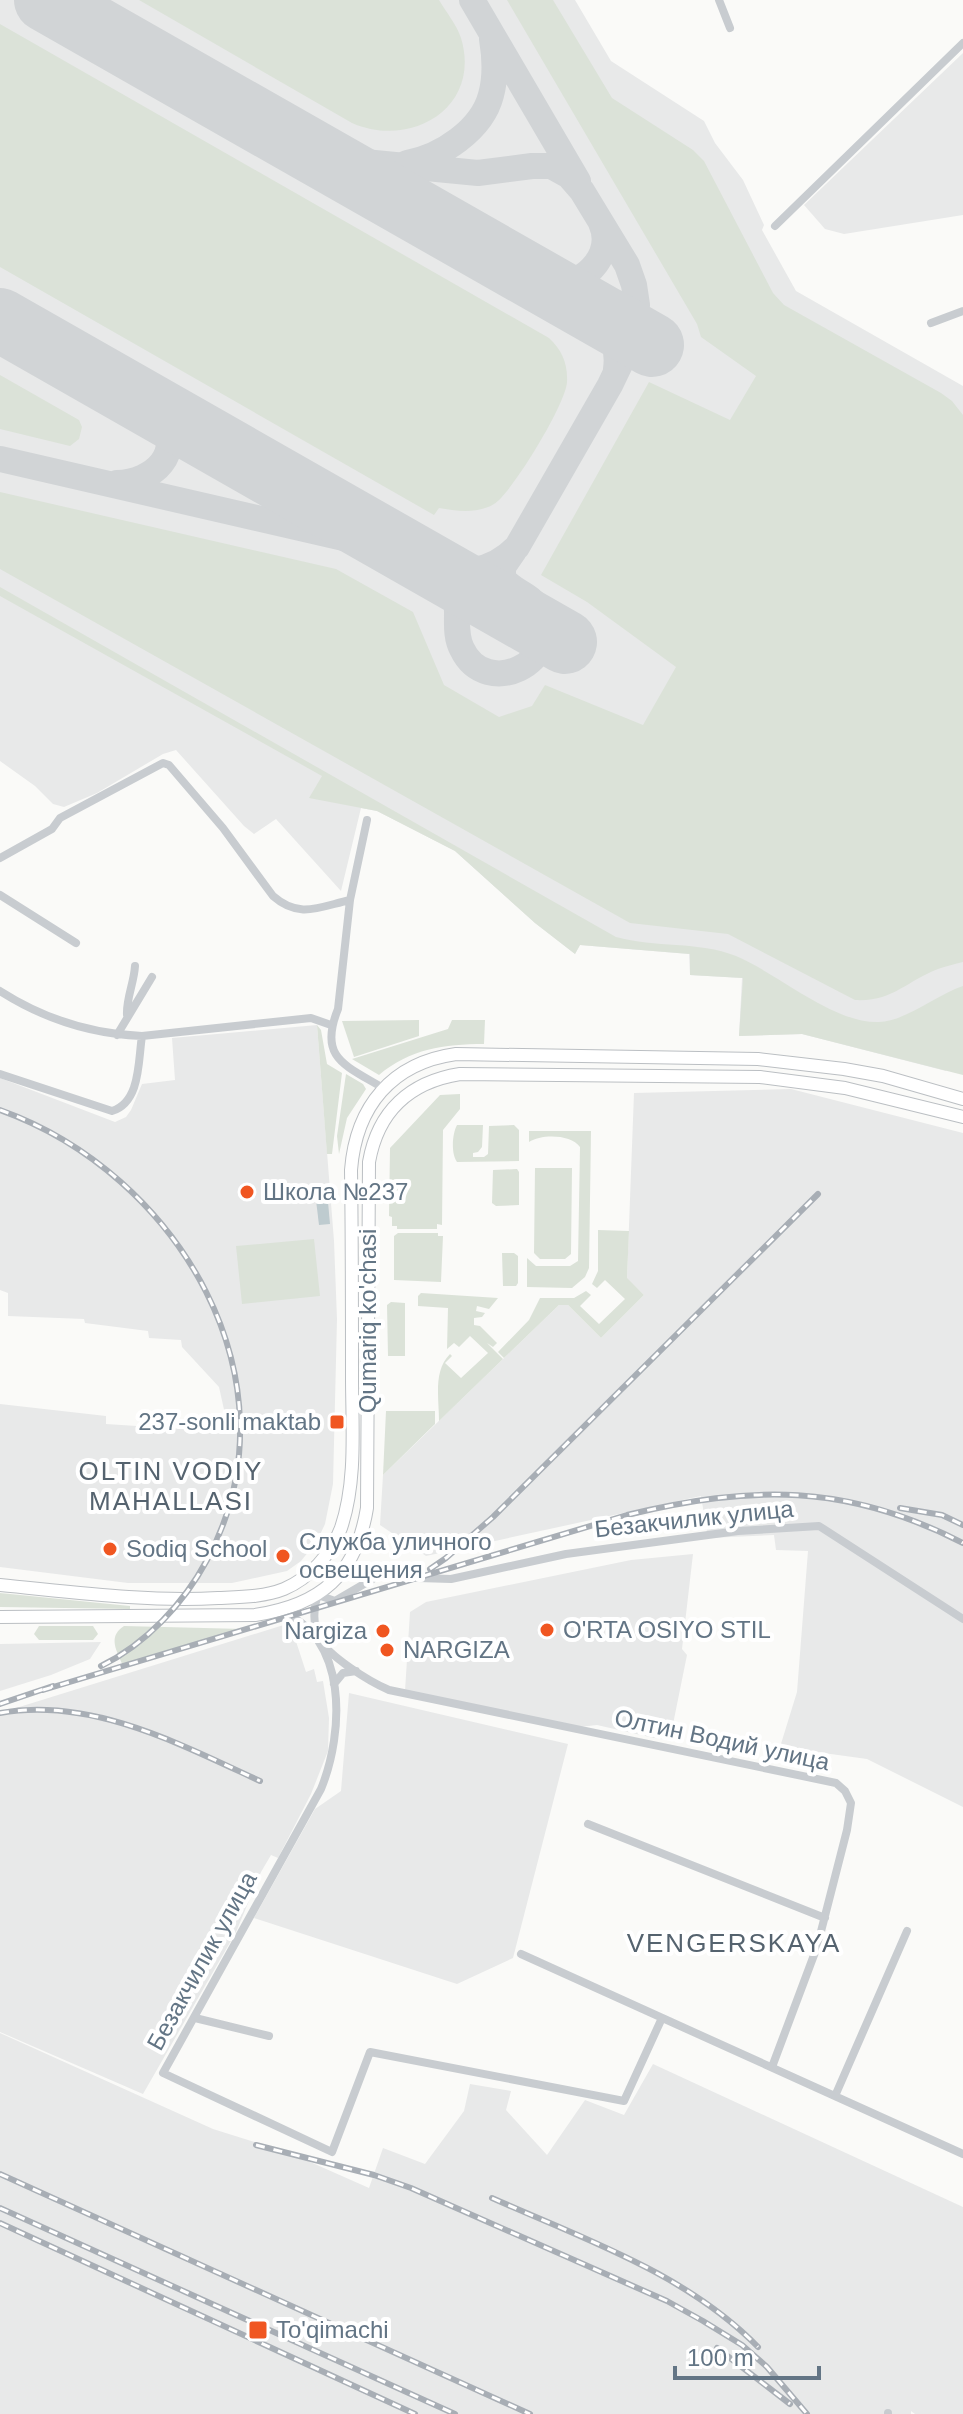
<svg xmlns="http://www.w3.org/2000/svg" width="963" height="2414" font-family="Arial,sans-serif">
<rect width="100%" height="100%" fill="#fafaf8"/>
<path fill="#e8e9e9" d="M0,0H575L611,61L704,121L715,143L743,180L764,225L762,230L796,291L963,386V1025L946,1071L802,1034L739,1036L742,978L690,975L689,954L580,945L575,954L535,923L455,851L377,811L361,808L341,891L276,819L254,834L244,826L176,750L163,754L97,793L64,807L53,804L35,786L0,761Z
M963,53V215L844,234L825,229L804,205Z
M317,1025L334,1241L337,1319L333,1484L325,1524L317,1541L301,1561L287,1571L232,1583H128L0,1567V1404L106,1416V1424L229,1432L219,1387L182,1347L181,1340L149,1338L148,1331L85,1323L84,1319L8,1316V1293L0,1290V1078L115,1122L126,1117L131,1110L142,1084L175,1080L172,1038Z
M791,1089L963,1133V1807L867,1759L780,1747L797,1692L808,1551L776,1550L774,1535L708,1538L701,1496L426,1556L380,1525L383,1475L559,1305H568L601,1338L644,1295L627,1279L634,1093Z
M693,1554L682,1649L687,1655L670,1739L654,1738L597,1725L579,1727L405,1691L410,1612L426,1602L631,1560Z
M290,1623L306,1672L314,1669L317,1682L323,1681L329,1718L328,1751L311,1794L278,1858L271,1855L261,1872L236,1932L143,2094L0,2032V1713Z
M101,1642L90,1659L51,1675L0,1691V1644Z
M349,1693L568,1744L513,1958L457,1984L254,1918L315,1809L341,1791Z
M0,2033L213,2129L290,2153L369,2188L383,2148L425,2164L464,2111L470,2084L511,2091L506,2110L547,2155L585,2100L624,2115L653,2064L963,2207V2414H915L911,2411V2414H0Z"/>
<path fill="#dbe2d8" d="M139,0H439C446,12 457,25 461,38C482,108 411,149 352,123Z
M507,0H553L612,98L693,150L704,161L773,293L784,305L941,393L952,401L963,415V962C955,964 946,966 938,969C906,981 893,1002 855,1000L728,934L630,923L0,569V492L336,569L413,612L444,685L499,717L532,706L545,685L643,725L676,667L587,602L541,575L649,382L730,420L756,376L701,337L697,324Z
M0,24L549,338C562,350 568,364 567,382C566,404 512,493 494,504C478,514 456,511 439,508L434,515L0,267Z
M0,375L79,420L82,427L79,439L70,446L0,429Z
M0,587L616,937C655,948 698,941 736,956C777,973 834,1024 879,1022C904,1022 938,994 963,986V1075L802,1034L739,1036L743,978L690,975V954L580,945L575,954L535,923L455,851L377,811L309,798L322,776L0,596Z
M419,1020V1036L354,1057L342,1021Z
M452,1020H485L484,1044C444,1044 410,1049 379,1075L352,1059L448,1029Z
M317,1025L321,1030L327,1064L342,1073L332,1154H327Z
M346,1074L363,1084L366,1089L347,1118L339,1154L337,1136Z
M460,1094V1109L443,1130L442,1225L437,1224V1229H397V1226H392V1217L389,1216L390,1148L440,1095Z
M457,1125H483L482,1147L478,1152L473,1153V1157H484L488,1154L489,1126L514,1125L519,1130V1161L457,1162C451,1154 452,1134 457,1125Z
M529,1131H591L589,1268L585,1277L572,1288L527,1287V1258L536,1266H570L578,1261L580,1147C571,1134 541,1134 529,1142Z
M535,1168H572L571,1254L565,1259H540L534,1253Z
M517,1169L519,1172V1205L496,1206L492,1203L493,1170Z
M598,1230L629,1231L627,1278L644,1295L601,1338L568,1305H559L504,1358L498,1352L529,1320L540,1298H574L586,1291L591,1295L580,1306L599,1324L625,1299L605,1280L597,1288L592,1284L598,1271Z
M398,1233H438V1236H443L441,1282L394,1280V1236Z
M314,1239L320,1296L242,1304L236,1246Z
M502,1253H514L518,1256V1283L516,1286H503Z
M421,1293L498,1298L489,1309L477,1306L476,1311L485,1313L482,1317L474,1318V1325L480,1326L497,1343L493,1347L487,1343L503,1359L439,1421C439,1398 433,1371 450,1354L452,1356L445,1363L461,1378L488,1353L470,1336L459,1347L454,1343L447,1349L448,1308L418,1306V1296Z
M391,1302L405,1303V1356H388L387,1305Z
M386,1411H435V1424L383,1475Z
M0,1593L130,1606V1609L0,1607Z
M39,1626H93L98,1634L93,1640H39L34,1634Z
M124,1626L244,1629L123,1666C117,1651 107,1637 124,1626Z"/>
<path fill="#becbcf" d="M327,1191L330,1224L319,1225L315,1192Z"/>
<g fill="none" stroke-linecap="round" stroke-linejoin="round">
<path stroke="#d1d4d6" stroke-width="26" d="M472,0L578,181
M323,158L478,173L532,166H551L569,176L582,191L627,265L634,285L637,305L634,335L610,385L517,547C491,573 462,576 427,564
M407,163C441,157 482,130 491,95C496,77 495,57 492,39
M528,275C538,280 547,284 558,284C589,282 614,252 601,223
M583,306C606,321 620,341 616,369
M0,459L409,553
M117,483C153,482 186,453 159,417C153,409 143,403 135,397
M484,569C463,580 456,589 457,612C457,625 456,638 462,649C486,700 565,663 539,610C531,593 512,592 503,578V567L514,551"/>
<path stroke="#d1d4d6" stroke-width="64" d="M46,0L652,345
M0,320L565,642"/>
<g stroke="#bbbfc3" stroke-width="14">
<path id="primary" d="M0,1585C73,1592 145,1602 218,1598C240,1597 264,1597 284,1589C310,1578 331,1554 341,1528C357,1481 352,1426 352,1377C352,1308 352,1239 351,1170C356,1106 392,1063 456,1054L758,1059L844,1069L883,1076L963,1099
M0,1617L255,1615C321,1605 356,1575 367,1508L369,1162C378,1111 410,1082 460,1074L760,1077L845,1088L963,1117"/>
</g>
<path stroke="#c8ccd0" stroke-width="8" d="M719,0L730,28
M775,226L963,43
M931,323L963,311
M367,820L350,900L338,1009C318,1058 345,1065 383,1088
M0,858L52,829L60,818L163,763L169,765L223,828L273,896C299,919 319,907 350,900
M0,895L76,943
M0,991C44,1019 90,1034 142,1036L311,1018L331,1025
M127,1015C126,999 134,983 135,966
M117,1035L152,977
M0,1074L112,1111C141,1102 138,1060 142,1036
M279,1611C349,1635 344,1733 321,1789L163,2073L332,2152L370,2052L624,2101L662,2018
M334,1684L343,1673L356,1671
M588,1824L825,1918
M521,1954L963,2154
M195,2018L269,2036
M772,2067L817,1947L847,1830L851,1803L845,1791L836,1783L389,1690C370,1682 328,1656 319,1638C313,1625 313,1608 318,1595L335,1601L376,1577L388,1573L400,1572L418,1578L451,1579L566,1554L738,1531L819,1526L963,1619
M835,2096L907,1931
M888,2413V2414"/>
<use href="#primary" stroke="#fff" stroke-width="12"/>
<g stroke="#a8aeb5" stroke-width="6">
<path id="rail" d="M0,1110C177,1173 303,1381 207,1560C184,1603 146,1644 101,1666
M900,1508L942,1515L963,1525
M430,1569L446,1558L493,1517L818,1194
M43,1690L627,1515C752,1485 846,1483 963,1543
M0,1704L53,1686
M0,1713C91,1697 180,1744 260,1781
M256,2145L374,2175L411,2188L667,2301L703,2321L742,2345L767,2367L807,2414
M0,2174L530,2414
M492,2198C584,2239 687,2274 758,2347
M0,2208L455,2414
M0,2223L415,2414
M717,2348L790,2404"/>
</g>
<use href="#rail" stroke="#fff" stroke-width="3" stroke-dasharray="9" stroke-linecap="butt"/>
</g>
<g fill="#f05621" stroke="#fff" stroke-width="3">
<circle cx="247" cy="1192" r="8"/>
<rect x="329" y="1414" width="16" height="16" rx="4"/>
<circle cx="110" cy="1549" r="8"/>
<circle cx="283" cy="1556" r="8"/>
<circle cx="547" cy="1630" r="8"/>
<circle cx="383" cy="1631" r="8"/>
<circle cx="387" cy="1650" r="8"/>
<rect x="248" y="2320" width="20" height="20" rx="4"/>
</g>
<g text-anchor="middle" stroke-width="8" stroke-linejoin="round" paint-order="stroke">
<g font-size="24" fill="#637585" stroke="#fff" text-anchor="start">
<text x="263" y="1200">Школа №237</text>
<text x="321" y="1430" text-anchor="end">237-sonli maktab</text>
<text x="299" y="1550">Служба уличного<tspan x="299" dy="28">освещения</tspan></text>
<text x="126" y="1557">Sodiq School</text>
<text x="563" y="1638">O'RTA OSIYO STIL</text>
<text x="367" y="1639" text-anchor="end">Nargiza</text>
<text x="403" y="1658">NARGIZA</text>
<text x="276" y="2338">To'qimachi</text>
</g>
<g font-size="24" fill="#637585" stroke="#fff">
<text transform="translate(368 1321) rotate(-90)" y="8">Qumariq ko'chasi</text>
<text transform="translate(694 1519) rotate(-6)" y="8">Безакчилик улица</text>
<text transform="translate(722 1740) rotate(12)" y="8">Олтин Водий улица</text>
<text transform="translate(202 1961) rotate(-61)" y="8">Безакчилик улица</text>
</g>
<g font-size="26" letter-spacing="2" fill="#55636f" stroke="#fff">
<text x="171" y="1480">OLTIN VODIY<tspan x="171" dy="30">MAHALLASI</tspan></text>
<text x="734" y="1952">VENGERSKAYA</text>
</g>
</g>
<path d="M675 2366v12h144v-12" fill="none" stroke="#637585" stroke-width="4"/>
<text x="687" y="2366" font-size="24" fill="#637585" stroke="#ffffff" stroke-width="6" paint-order="stroke">100 m</text>
</svg>
